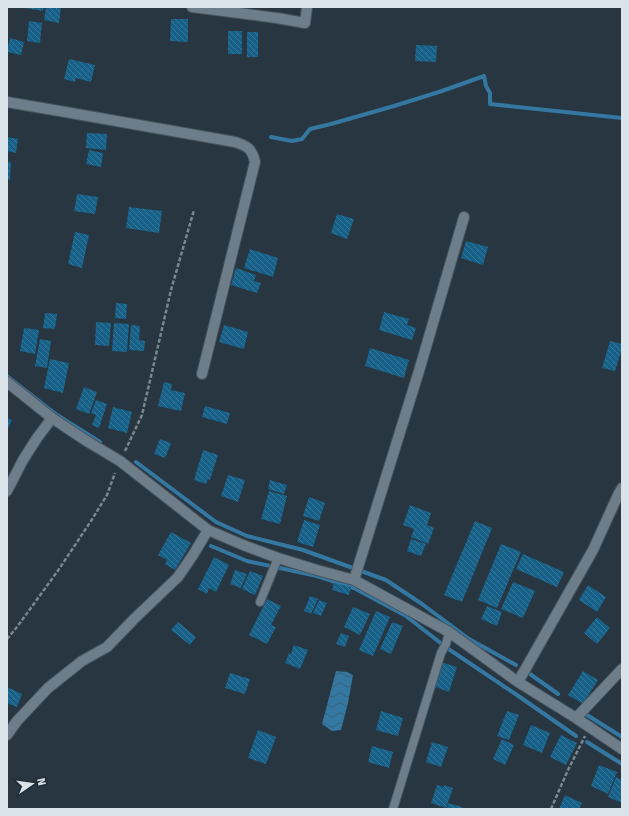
<svg xmlns="http://www.w3.org/2000/svg" width="629" height="816" font-family="'Fira Sans',sans-serif">
<defs>
<pattern id="water-waves" width="16" height="10" patternUnits="userSpaceOnUse"><rect width="16" height="10" fill="#3478a2"/><path d="M0 5q4-4 8 0t8 0" fill="none" stroke="#3a6179"/></pattern>
<pattern id="building-back-hatch" width="6" height="6" patternUnits="userSpaceOnUse"><rect width="6" height="6" fill="#176088"/><path d="M-1 5l2 2M0 0l6 6M5-1l2 2" fill="none" stroke="#387799"/></pattern>
</defs>
<rect width="100%" height="100%" fill="#273640"/>
<path fill="url(#water-waves)" d="M336,671L347,672L353,675L348,703L341,730L332,731L322,724Z"/>
<g fill="none" stroke-linecap="round" stroke-linejoin="round">
<path stroke="#3478a2" stroke-width="4" d="M271,137L292,141L302,139L310,129L331,124L394,106L442,91L484,76L486,86L490,93V104L622,118
M7,376L57,415L100,442
M136,462L216,522L247,536L303,550L386,580L422,604L469,639L516,665
M211,546L247,561L317,576L354,588L406,616L447,648L514,693L576,736
M530,674L558,694
M587,715L622,737
M587,742L622,764"/>
</g>
<path fill="url(#building-back-hatch)" d="M24,7H44L43,11L24,8Z
M46,7H61L59,23L44,20Z
M171,19H188V42L170,41Z
M29,21L42,23L40,43L27,41Z
M228,31H242V54H228Z
M247,32H258V57H247Z
M10,38L24,42L21,55L7,52Z
M416,45L437,46L436,62L415,61Z
M69,59L95,65L91,82L76,78L75,82L64,79Z
M87,133L107,134L106,150L86,148Z
M7,137L18,139L16,153L7,151Z
M89,150L103,153L101,167L86,164Z
M7,162H11L10,180L7,179Z
M77,194L98,197L95,214L74,211Z
M129,207L162,211L159,233L126,228Z
M337,214L354,219L347,239L331,233Z
M75,232L89,235L82,268L68,264Z
M466,241L488,247L483,265L461,258Z
M250,249L278,258L273,277L244,268Z
M236,268L256,275L254,281L261,283L257,293L231,285Z
M116,303L127,304L126,319L115,318Z
M384,312L409,319L407,325L416,328L412,340L379,330Z
M45,313L57,314L55,329L43,328Z
M96,322L111,323L109,346L95,345Z
M114,323L129,324L127,352L112,351Z
M131,325L140,326L139,340L145,341L144,351L129,350Z
M224,325L248,332L244,349L219,342Z
M24,328L39,330L35,354L20,351Z
M40,339L51,341L47,368L35,366Z
M610,341L622,344V348L615,371L602,368Z
M370,348L409,360L404,378L365,366Z
M50,359L69,363L63,393L44,388Z
M164,382L172,384L171,390L185,393L181,411L158,406Z
M84,387L97,392L89,414L76,409Z
M96,400L107,404L99,428L92,425L96,415L91,413Z
M205,406L230,413L227,424L202,417Z
M113,407L132,412L127,433L108,428Z
M7,418L12,420L7,431Z
M160,439L171,443L165,458L154,454Z
M203,450L218,455L210,480L208,479L206,484L194,480Z
M228,475L245,480L238,502L221,496Z
M270,480L287,485L284,494L268,489Z
M269,491L287,496L280,524L261,519Z
M309,497L325,503L319,521L303,516Z
M410,505L431,513L427,525L434,528L428,544L411,537L414,529L403,525Z
M304,520L320,525L313,547L297,542Z
M475,521L492,528L462,602L444,595Z
M171,532L191,543L175,570L165,564L167,560L158,555Z
M411,539L426,544L421,556L407,551Z
M501,544L521,552L497,608L478,600Z
M523,554L564,572L557,587L516,569Z
M214,557L229,565L216,592L209,588L207,594L198,589Z
M235,570L247,574L241,588L230,584Z
M250,571L263,576L255,595L242,589Z
M513,582L535,591L523,618L501,609Z
M334,583L351,587L349,595L332,590Z
M588,585L606,597L597,612L579,600Z
M310,596L318,599L311,614L304,611Z
M267,599L281,606L271,625L276,627L267,644L249,635Z
M319,600L327,603L321,616L313,613Z
M487,606L502,612L497,626L481,619Z
M353,607L370,614L360,635L344,627Z
M376,611L390,617L373,656L359,650Z
M597,617L610,628L597,644L584,633Z
M178,622L196,637L190,645L171,630Z
M392,622L403,626L391,654L380,649Z
M341,633L349,636L345,647L336,644Z
M294,645L308,650L300,669L285,663L289,653L291,654Z
M441,662L457,667L449,692L433,686Z
M583,671L598,680L583,704L568,695Z
M230,673L250,679L245,694L225,688Z
M7,687L22,694L17,707L7,703Z
M381,711L403,718L398,736L376,730Z
M507,711L519,715L509,740L497,736Z
M531,725L550,733L542,753L523,745Z
M258,730L276,737L266,764L248,758Z
M561,735L577,743L566,765L550,757Z
M502,739L514,745L505,765L493,759Z
M432,742L448,747L441,767L426,762Z
M372,746L393,752L389,768L368,762Z
M599,765L617,772L608,794L591,786Z
M616,777L622,780V803L608,797Z
M437,785L444,787V785L453,788L446,808L431,803Z
M565,795L582,803L579,809H559Z
M448,803L462,807V809H447Z"/>
<g fill="none" stroke-linecap="round" stroke-linejoin="round">
<g stroke="#48545d" stroke-width="10">
<path id="service" d="M260,602L278,558
M393,809L441,653L446,644L449,632"/>
</g>
<g stroke="#48545d" stroke-width="12">
<path id="minor" d="M192,7L277,18L305,23L307,7
M7,102L71,113L235,142C247,146 252,148 255,162L202,374
M7,382L52,418L85,440L120,461L208,530L243,545L278,558L317,570L354,580L449,632L518,682L576,718L622,749
M7,491L23,460L37,438L52,418
M354,580L419,371L464,217
M518,682L593,550L618,495L622,488
M576,718L622,669
M7,735L17,721L48,688L82,661L107,647L134,619L178,577L193,555L208,530"/>
</g>
<path stroke="#7b878f" stroke-width="2.5" stroke-dasharray="4 2" stroke-linecap="butt" d="M125,451L142,415L171,290L194,210
M7,639L17,627L57,572L91,521L107,495L115,473
M551,809L568,770L585,736"/>
<use href="#service" stroke="#6d7e8a" stroke-width="8"/>
<use href="#minor" stroke="#6d7e8a" stroke-width="10"/>
</g>
<rect width="629" height="816" fill="none" stroke="#d9e3e9" stroke-width="16"/>
<g transform="translate(32 784) rotate(77)" stroke="#1d2c36" stroke-width="3" paint-order="stroke">
<path d="M0-3L7 15L0 10L-7 15Z" fill="#d9e3e9"/>
<text y="-6" font-size="11" font-weight="bold" text-anchor="middle" fill="#d9e3e9">N</text>
</g>
</svg>
